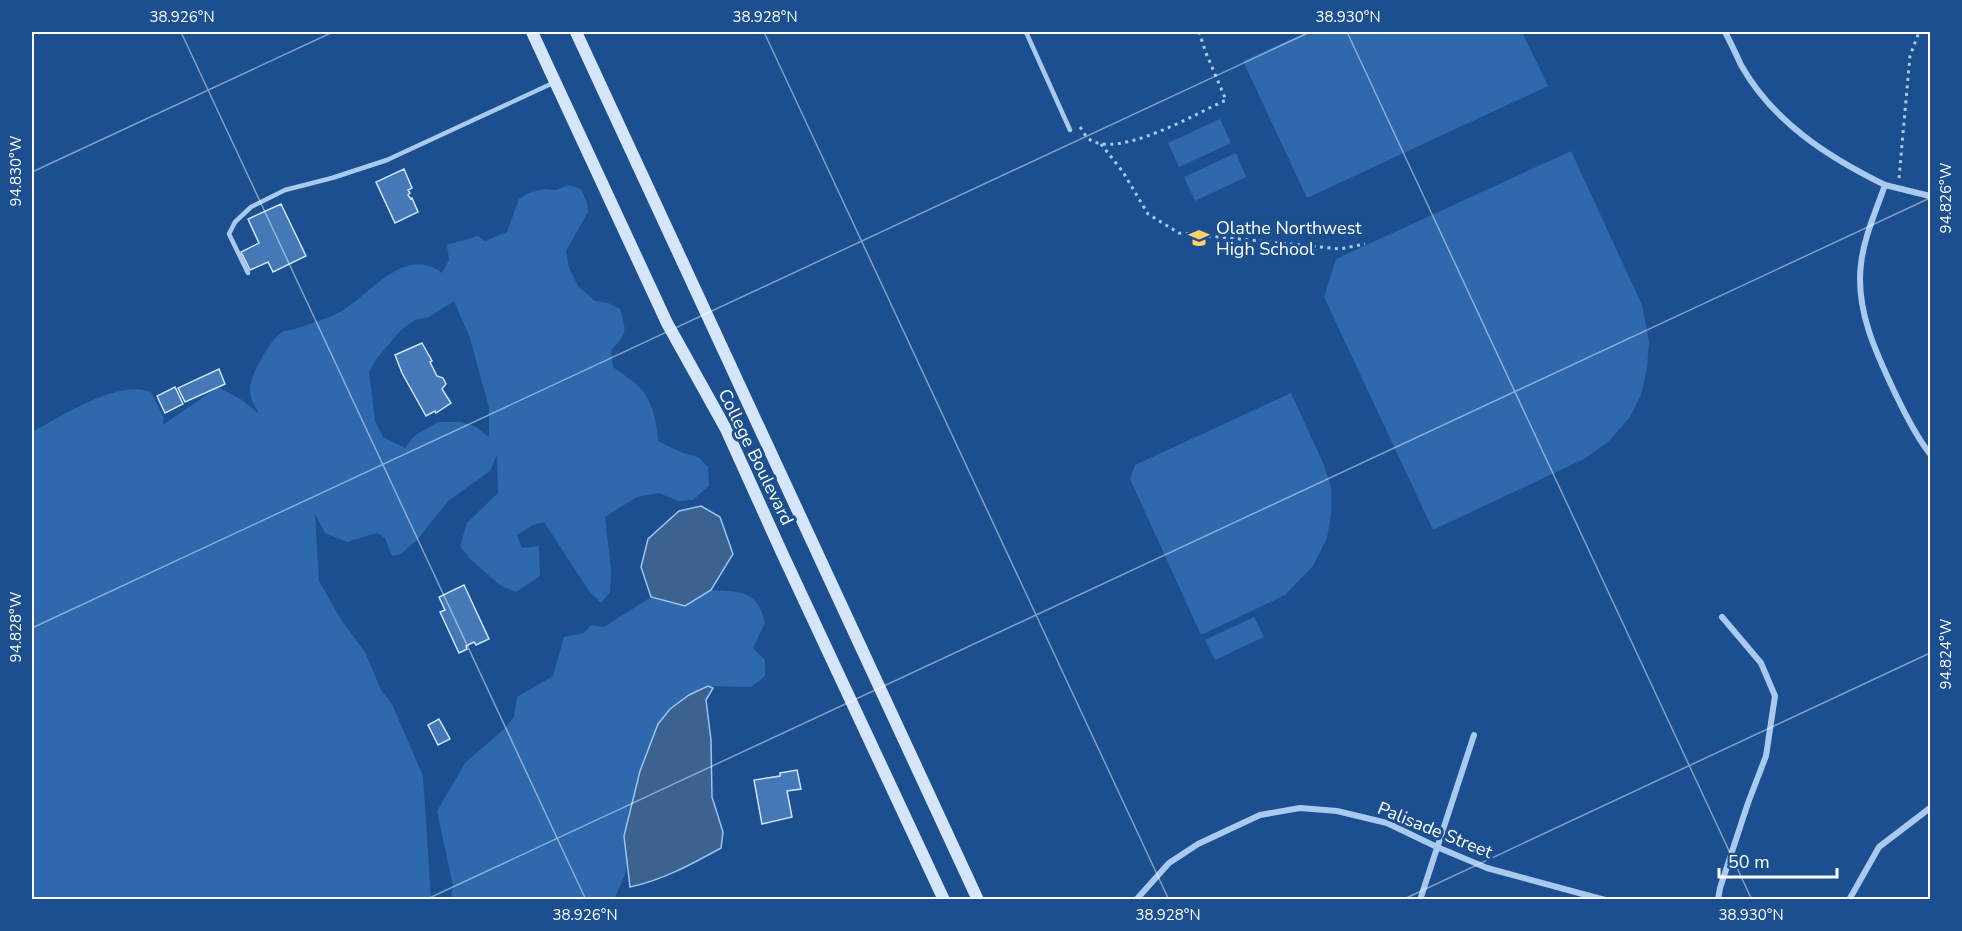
<svg xmlns="http://www.w3.org/2000/svg" width="1962" height="931" font-family="'Nunito Sans',sans-serif">
<rect width="100%" height="100%" fill="#1b4f8f"/>
<path fill="#2e69ad" fill-rule="evenodd" d="M1307,32H1522L1548,86L1307,198L1243,61Z
M1220,119L1231,143L1179,167L1168,143Z
M1571,151L1642,305L1649,341L1647,369L1641,395L1630,417L1608,442L1584,459L1433,530L1324,297L1336,259Z
M1236,153L1246,177L1195,201L1184,177Z
M569,185L581,189L587,203L588,212L566,251L569,268L578,286L595,301L608,303L620,309C627,331 627,334 611,350L613,367C622,374 633,380 640,388C653,401 657,424 658,441L683,453L698,457L708,467L709,486L693,500L678,501L659,493L637,497L605,517L611,569L610,592L601,603L589,591L544,522L533,525L517,535L522,548L539,546L540,576L516,592L501,586L470,559L460,546L467,523L498,493L497,455L490,471L448,501L418,539L401,554L392,556L385,538L377,533L347,542L325,533L315,514L319,581L342,621L365,652L381,690L392,704L401,725L423,776L431,899H32V432C61,417 118,379 151,392L164,418L163,425L218,387L242,400L259,414C255,407 250,399 250,389C250,376 271,337 284,331C288,330 293,330 297,328C311,323 327,319 340,312C370,295 405,244 442,273L449,260L447,245L478,236L485,241L507,232L519,199L529,193L544,189L556,190ZM454,301L470,338L489,408V437L476,427L461,422H438L414,436L405,448L383,437L375,421L369,372L377,358L402,329L415,320L429,317Z
M1291,393L1324,465L1331,488V515L1327,538L1313,566L1285,595L1201,635L1130,479L1135,465Z
M711,590C740,592 757,589 765,623L753,648L765,660V676L751,687L708,686L689,695L624,836L627,863L625,875L614,899H451L453,886L437,811L465,763L504,729L514,717L517,697L553,676L564,637L584,633L591,625L604,627L651,597L685,606Z
M1254,617L1264,637L1215,660L1205,640Z"/>
<path fill="#3c6290" stroke="#9cc4f0" stroke-width="1.5" d="M701,506L720,517L733,554L711,590L685,606L651,597L641,567L648,539L679,511Z
M708,686L713,688L706,700L711,740L712,797L723,832L721,848C692,864 663,880 630,887L624,836L640,771L658,724L670,709L689,695Z"/>
<path fill="#4478b7" stroke="#cfe3fa" stroke-width="1.5" d="M404,169L412,188L408,190L410,193L408,195L411,199L412,198L418,212L395,223L376,182Z
M281,204L306,256L273,272L268,262L250,270L241,252L259,243L248,219Z
M422,343L432,361L430,362L437,376L443,378L446,384L442,389L451,403L436,413L435,411L426,416L402,373L395,355Z
M219,369L225,384L185,402L178,388Z
M175,387L183,404L165,413L157,396Z
M464,585L489,639L476,645L474,642L466,646L467,649L459,653L440,612L445,610L439,597Z
M439,719L450,739L438,745L428,725Z
M797,770L801,789L787,791L792,817L762,824L754,780L780,776V773Z"/>
<g fill="none" stroke-linecap="round" stroke-linejoin="round">
<path stroke="#a9c9ee" stroke-width="3" stroke-dasharray="3 4.5" stroke-linecap="butt" d="M1080,127C1083,131 1085,136 1089,139C1117,160 1197,113 1226,100L1206,53L1199,32
M1101,144L1123,172L1148,214L1179,233L1340,249L1365,244
M1899,178L1910,56L1919,32"/>
<path stroke="#a9c9ee" stroke-width="4.5" d="M1026,32L1070,130
M248,273L229,234L235,222L251,207L285,190L332,178L387,160L553,83"/>
<path stroke="#a9c9ee" stroke-width="6" d="M1725,32C1731,43 1736,54 1741,65C1773,122 1828,157 1885,185C1876,211 1864,237 1861,264C1855,310 1877,355 1896,395C1906,416 1916,436 1930,454
M1885,185L1930,196
M1136,900L1169,863L1198,844L1260,815L1300,808L1337,811L1387,823L1437,847L1487,868L1605,900
M1420,900L1474,735
M1718,900L1720,888L1748,803L1766,756L1775,696L1761,663L1722,617
M1849,900L1879,847L1930,808"/>
<path stroke="#d6e6fa" stroke-width="12" d="M532,32L667,323L726,429L782,553L944,900
M576,32L978,900"/>
</g>
<path fill="none" stroke="#fff" stroke-width="1.5" stroke-opacity="0.45" d="M181,32L586,900M764,32L1169,900M1347,32L1752,900M32,172L333,32M32,628L1310,32M425,900L1930,198M1402,900L1930,653"/>
<defs>
<g id="school-bare" transform="scale(1.62)"><path d="M0-5L7-2L0 1L-7-2ZM-4 1L0 2.5L4 1V4Q0 6-4 4Z" fill="#ffd166" stroke="#1b4f8f" stroke-width="2.5" paint-order="stroke"/></g>
</defs>
<g fill-rule="evenodd">
<use href="#school-bare" x="1199" y="238"/>
</g>
<g text-anchor="middle" stroke-width="6" stroke-linejoin="round" paint-order="stroke">
<g font-size="18" fill="#fff" stroke="#1b4f8f" text-anchor="start">
<text x="1216" y="234">Olathe Northwest<tspan x="1216" dy="21">High School</tspan></text>
</g>
<g font-size="18" fill="#fff" stroke="#1b4f8f">
<text transform="translate(756 457) rotate(64)" y="6">College Boulevard</text>
<text transform="translate(1435 830) rotate(22)" y="6">Palisade Street</text>
</g>
</g>
<rect width="1962" height="931" fill="none" stroke="#1b4f8f" stroke-width="66"/>
<path d="M1719 868v9h118v-9" fill="none" stroke="#ffffff" stroke-width="3"/>
<text x="1728" y="868" font-size="18" fill="#ffffff" stroke="#1b4f8f" stroke-width="4.5" paint-order="stroke">50 m</text>
<rect x="33" y="33" width="1896" height="865" fill="none" stroke="#fff" stroke-width="2"/>
<g font-size="15" text-anchor="middle" fill="#fff">
<text x="182" y="22">38.926°N</text>
<text x="765" y="22">38.928°N</text>
<text x="1348" y="22">38.930°N</text>
<text transform="translate(16 171) rotate(-90)" y="5">94.830°W</text>
<text transform="translate(1946 198) rotate(-90)" y="5">94.826°W</text>
<text transform="translate(16 627) rotate(-90)" y="5">94.828°W</text>
<text transform="translate(1946 654) rotate(-90)" y="5">94.824°W</text>
<text x="585" y="920">38.926°N</text>
<text x="1168" y="920">38.928°N</text>
<text x="1751" y="920">38.930°N</text>
</g>
</svg>
